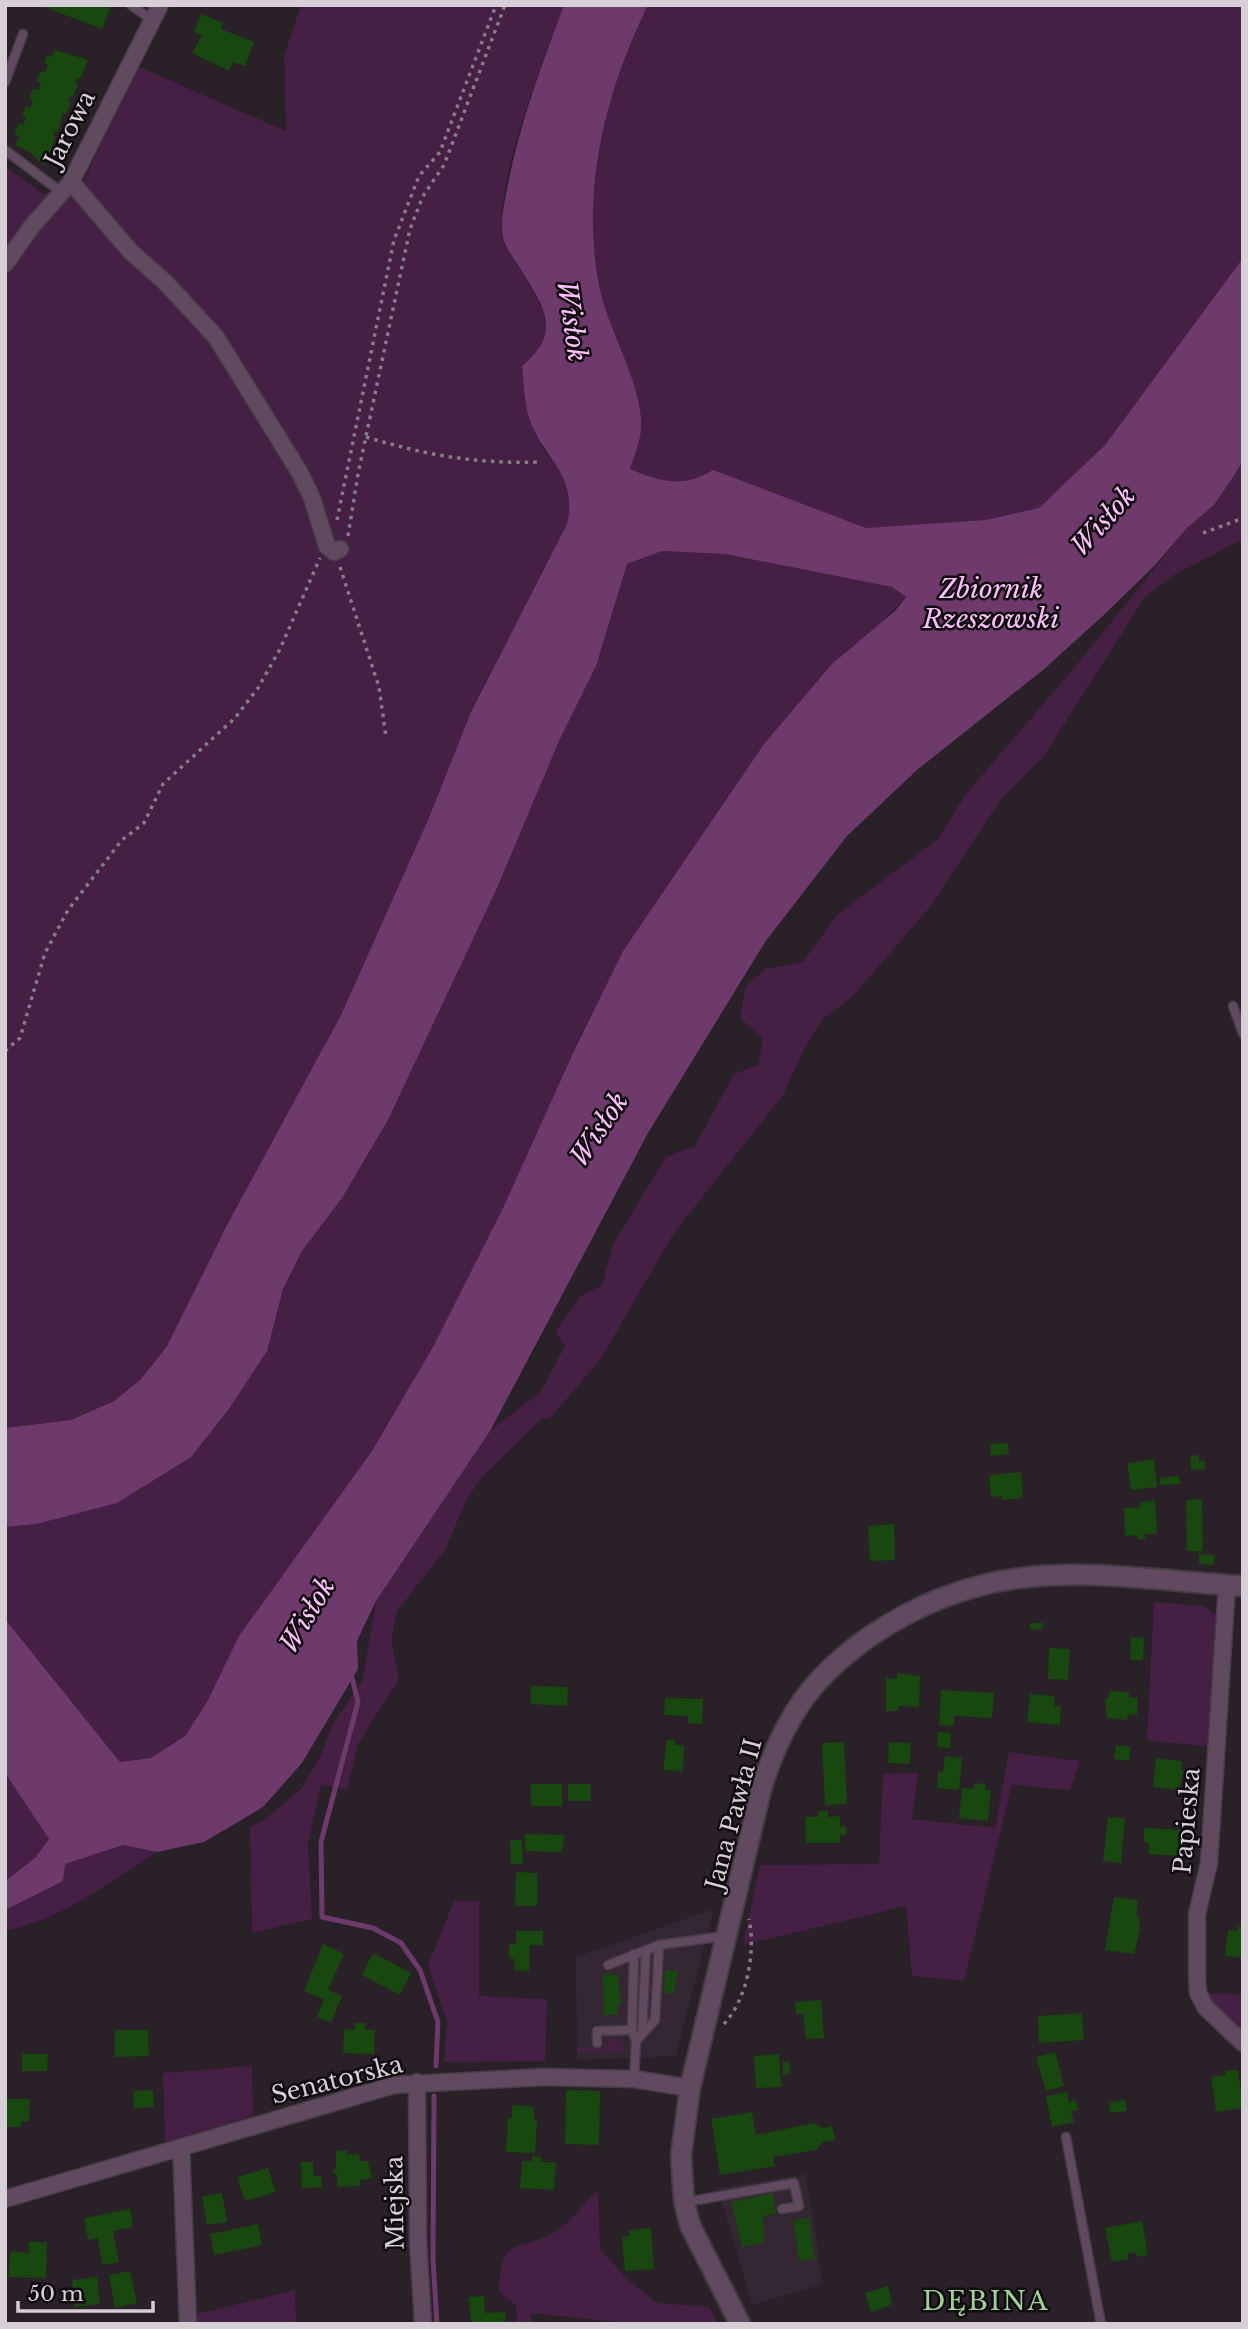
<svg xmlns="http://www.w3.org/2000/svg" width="1248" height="2329" font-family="'Libre Baskerville',serif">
<rect width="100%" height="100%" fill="#292028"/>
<path fill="#342633" d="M714,1909L676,2056L577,2060L576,1957Z
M806,2174L823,2284L752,2305L718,2188Z"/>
<path fill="#451f44" d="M301,5H564C544,59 494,182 503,237C505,247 513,257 518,266C542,304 564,331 522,366L542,448L560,467L568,486L571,507L567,524L471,712L428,820L341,1015L227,1225L167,1346L141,1379L114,1401L71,1420L5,1428V166L43,194L84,181L137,66L286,131L284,56Z
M648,5H1243V258L1105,445L1040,508L985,520L866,529L713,470C684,488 660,482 629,469C661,399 609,347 598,280C582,185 606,91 648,5Z
M1243,461V539L1174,575L1145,597L1043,757L999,802L930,907L852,997L823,1019L804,1049L783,1095L674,1233L600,1360L550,1418L541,1419L481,1478L466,1501L445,1550L397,1611L391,1640L399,1679L359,1742L347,1790L321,1784L308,1844L312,1919L252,1933L250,1827L264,1820L302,1788L321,1755L331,1727L363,1679L376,1601L490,1431L541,1391L565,1346L555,1332L581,1296L602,1285L613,1244L666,1157L695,1146L734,1074L758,1065L763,1039L740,1018L745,987L765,969L803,962L837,915L938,839L966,794L1075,667L1186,529L1214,505Z
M662,551L725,554L892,587L906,597L764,744L623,951L574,1051L502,1210L434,1345L372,1451L185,1736L151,1758L120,1762L5,1619V1527L36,1524L267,1351L283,1289L302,1251L342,1198L388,1120L497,888L559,741L596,666L627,564Z
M1154,1602L1202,1606L1218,1616L1211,1747L1147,1740Z
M1009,1752L1080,1761L1070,1790L1012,1785L964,1981L912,1976L906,1906L743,1945L760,1865L879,1864L883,1774L918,1773L912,1819L995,1828Z
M5,1773L49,1839L35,1858L5,1881Z
M123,1845L157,1852C109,1883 62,1919 5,1931V1910L63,1881L64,1864Z
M454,1901H479V1996L547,1999L545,2061L444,2062L447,2022L428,1965Z
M1207,1993L1243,1995V2036L1213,2008Z
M610,2037L622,2043L624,2052H577V2048L607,2049Z
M252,2066L253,2116L165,2142L163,2073Z
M598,2190L600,2249L626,2278L657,2303L709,2307L718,2324H639L531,2313V2324H517L516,2305L499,2292C500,2231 522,2255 559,2229C573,2219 585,2202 598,2190Z
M295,2290L296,2324H193V2315Z"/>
<path fill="#6d3a6b" d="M564,5H648C606,91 582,185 598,280C606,327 636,370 641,418C643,436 635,453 630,469C660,482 684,488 713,470L866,528L985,520L1039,508L1105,445L1243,258V461L1233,477L1214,505L1186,529L1156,564L1106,613L1043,670L917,770L847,836L765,942L648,1133L490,1431L376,1601L357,1641L358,1669L302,1763L263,1807L204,1842L157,1852L123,1845L65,1864L63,1881L5,1910V1881L35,1858L49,1839L5,1773V1619L120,1762L151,1758L185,1736L207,1702L239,1636L372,1451L434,1345L502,1210L574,1051L623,951L764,744L832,664L895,611L906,597L892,587L725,554L662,551L627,564L596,666L559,741L497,888L388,1120L342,1198L302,1251L283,1289L267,1351L229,1409L191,1457L117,1503L36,1524L5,1527V1428L71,1420L114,1401L141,1379L167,1346L227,1225L341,1015L428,820L471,712L567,524C578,474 546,462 530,421C524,405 524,383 522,366C565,331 542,304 518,265C513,257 505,247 503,237C500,220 505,200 508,184C520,122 542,64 564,5Z"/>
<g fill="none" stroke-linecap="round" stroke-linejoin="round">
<path stroke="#6d3a6b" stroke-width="5" d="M351,1673L358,1702L321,1842L322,1917L373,1928L401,1943L420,1970L438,2022L436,2066
M434,2096L433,2260L437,2324"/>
</g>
<path fill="#18470f" d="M39,5H111L102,29Z
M201,14L223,23L221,29L254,42L245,66L233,62L229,71L192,53L202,35L194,32Z
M55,50L88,60L80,79L77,78L75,83L78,84L73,97L70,96L68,101L71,102L66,114L63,113L58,132L55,131L53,136L56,137L44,166L30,152L15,145L19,136L14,134L19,123L23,125L26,118L22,116L26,106L30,108L33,100L29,98L33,89L38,90L41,83L36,81L41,71L45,72L48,65L44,63L47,55L51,57Z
M1008,1443L1009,1454L991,1456L990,1444Z
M1199,1455V1461H1205V1469L1191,1470L1190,1456Z
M1154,1459L1157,1487L1131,1490L1127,1463Z
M1021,1472L1023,1498L1002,1500V1496L991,1497L989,1475Z
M1179,1476L1180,1484L1160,1485V1478Z
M1202,1499L1203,1551H1187L1186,1500Z
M1155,1501L1157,1534H1145V1539L1138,1540L1137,1535L1125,1536L1124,1508L1141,1507L1140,1502Z
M894,1524L895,1560L870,1561L868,1526Z
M1199,1554L1215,1555L1214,1565L1199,1564Z
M1030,1623H1043V1629L1030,1630Z
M1131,1637L1144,1638L1143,1660H1130Z
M1049,1648L1070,1649L1068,1680L1048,1679Z
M897,1673L920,1676L919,1707L898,1706V1711H886V1678L897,1679Z
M531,1686L568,1687L567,1706L531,1704Z
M941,1690L994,1693L992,1718L954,1716V1726L939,1725Z
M1109,1691L1129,1692V1697L1138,1698L1137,1715L1128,1714L1127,1720L1107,1718L1105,1699L1108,1698Z
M1030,1694L1055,1696L1054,1706H1061L1060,1725L1027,1722Z
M665,1698L703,1699L702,1724L688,1723V1716L664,1715Z
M938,1732L951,1733L950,1748L937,1747Z
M667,1740H675V1745H684L683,1771L663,1770Z
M844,1742L847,1804L825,1805L822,1743Z
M889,1742L911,1743L910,1764L888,1763Z
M1116,1745L1131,1747L1129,1761L1114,1759Z
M945,1756L962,1758L959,1790L937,1788L938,1772L943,1773Z
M1156,1758L1182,1761L1181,1770H1184L1179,1790L1153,1787Z
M974,1783L986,1784L985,1790H991L988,1821L959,1818L962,1788L973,1789Z
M531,1784H562V1806H531Z
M568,1784H591V1801H568Z
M818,1811H828V1817L840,1816V1827L846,1826V1835H840V1843H806L805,1817H818Z
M1108,1817L1125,1818L1121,1863L1103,1861Z
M1144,1828L1184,1830L1182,1856L1149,1854V1843L1144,1842Z
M525,1834L564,1835L563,1848L560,1852L525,1851Z
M510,1840H522L523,1864H511Z
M516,1872L537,1873V1906H515Z
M1114,1897L1138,1900L1136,1915L1139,1916L1140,1929L1134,1954L1105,1950Z
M1238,1926L1243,1927V1958L1225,1956L1228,1930L1237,1931Z
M516,1931H543V1946L530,1945L529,1971L514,1970L515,1959H509V1944H516Z
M323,1944L344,1954L328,1990L342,1996L331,2023L317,2017L324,1999L304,1991Z
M373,1953L411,1973L400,1995L362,1975Z
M665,1970L678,1971L674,1994L664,1993Z
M618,1974L621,2003L617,2007V2015H604L603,1975Z
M821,2000L824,2038L806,2039L803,2014H796L795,2002Z
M1082,2013L1084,2040L1039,2043L1038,2016Z
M355,2023H365V2030H375L374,2054L343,2053L344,2029L355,2030Z
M115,2030H148L149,2056L115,2057Z
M1055,2052L1064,2086L1046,2091L1036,2057Z
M22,2054H48L47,2071H22Z
M779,2054L781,2087L756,2088L754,2056Z
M789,2061L790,2074L783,2075L782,2062Z
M1225,2070H1238L1243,2108L1216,2112L1211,2077L1226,2075Z
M153,2090L154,2107L134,2108L133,2091Z
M566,2090L600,2091L599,2145L565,2144Z
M1067,2092L1069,2102L1076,2100L1078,2110L1071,2111L1074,2122L1052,2127L1046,2096Z
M5,2099H30L29,2121L21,2122V2127H6Z
M1125,2100L1127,2111L1110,2113L1109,2103Z
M512,2105L534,2107V2120H537L535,2153L506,2152L508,2118H512Z
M752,2112L756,2135L814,2123L823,2128L832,2126L836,2140L823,2142L816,2150L773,2157L775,2166L720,2175L711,2119Z
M347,2150V2155L359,2154L360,2161H368L372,2178L360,2180V2186L337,2187V2175L333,2172L336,2166V2151Z
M532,2156L541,2157V2162L556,2163L554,2190L520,2188L522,2161H532Z
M301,2162H313V2176H321L322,2187L302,2188Z
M268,2168L276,2192L245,2201L237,2177Z
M222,2193L227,2222L207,2225L202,2196Z
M773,2193L776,2213L763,2216L765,2242L742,2247L731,2202Z
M130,2209L133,2227L113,2231L119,2262L102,2265L98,2238L88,2240L84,2218Z
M809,2218L815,2259L799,2261L793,2220Z
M1142,2221L1148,2255L1137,2257L1135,2252L1128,2254V2259L1112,2262L1105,2228Z
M258,2224L262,2245L214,2255L210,2234Z
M651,2228L654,2269L625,2271L622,2237L630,2236L629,2230Z
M29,2242H47L46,2278L9,2277L10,2251L29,2253Z
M130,2271L137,2303L115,2308L109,2275Z
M97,2277L100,2304L75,2307L72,2280Z
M888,2286L892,2304L871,2313L865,2293Z
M484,2296L485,2313L505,2312V2324H472L468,2297Z"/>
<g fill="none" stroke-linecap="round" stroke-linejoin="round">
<g stroke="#453c44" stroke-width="11">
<path id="service" d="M131,5L152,20
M5,82L23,34
M5,150L61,192
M1233,1006L1243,1034
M634,1954L632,2030L636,2041
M608,1965L659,1945L725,1936
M642,2034L646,1950
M597,2043V2031L632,2030
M634,2079L636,2041L655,2020L659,1945
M1066,2137L1101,2324
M686,2202L794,2183L799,2206L782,2209"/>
</g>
<g stroke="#453c44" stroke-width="19">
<path id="minor" d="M71,182L131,252L165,282L216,337L300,473L312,498L327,546L334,552L340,549
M5,264L32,226L71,182L160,5
M1227,1585L1209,1863L1197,1914V1976L1198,1993L1206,2008L1243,2043
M417,2082L418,2241L423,2324
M181,2147L188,2324
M5,2199L394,2085L543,2077L634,2079L690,2088"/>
</g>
<g stroke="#453c44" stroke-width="23">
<path id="tertiary" d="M740,2324L690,2225L684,2201L681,2155L690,2088L762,1786C784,1718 812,1676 872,1635C998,1550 1102,1577 1243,1586"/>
</g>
<path stroke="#847d84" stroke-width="3.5" stroke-dasharray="3.5 5" stroke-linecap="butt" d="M366,437C426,455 475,464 539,462
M337,520L394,240L419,176L440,152L496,5
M1203,533L1243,518
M348,536L358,474L410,229L423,196L444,165L505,5
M340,567L379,687L386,737
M5,1051L20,1038L45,953L68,910L122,840L144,823L163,784L235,718L258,688L280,649L320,558
M724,2024C747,1999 756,1952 749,1919"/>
<use href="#service" stroke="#614a60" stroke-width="8"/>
<use href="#minor" stroke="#614a60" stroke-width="16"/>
<use href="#tertiary" stroke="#614a60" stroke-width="19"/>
</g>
<g text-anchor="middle" stroke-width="5" stroke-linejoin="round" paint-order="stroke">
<g font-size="24" fill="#d6d0d6" stroke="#0f0b0f">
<text transform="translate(70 129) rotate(-63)" y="8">Jarowa</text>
<text transform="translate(734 1814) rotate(-75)" y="8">Jana Pawła II</text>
<text transform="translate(1187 1821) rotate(-85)" y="8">Papieska</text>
<text transform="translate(337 2080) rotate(-14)" y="8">Senatorska</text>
<text transform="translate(395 2203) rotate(-91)" y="8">Miejska</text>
</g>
<g font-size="26" font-style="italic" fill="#fdbffa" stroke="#0f0b0f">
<text transform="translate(572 321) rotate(82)" y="9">Wisłok</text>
<text transform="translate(1103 521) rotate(-48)" y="9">Wisłok</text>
<text x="991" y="598">Zbiornik<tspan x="991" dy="30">Rzeszowski</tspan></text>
<text transform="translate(599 1129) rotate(-56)" y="9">Wisłok</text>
<text transform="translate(307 1615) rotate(-59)" y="9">Wisłok</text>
</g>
<g font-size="26" letter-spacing="2" fill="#9ed294" stroke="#0f0b0f">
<text x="986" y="2310">DĘBINA</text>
</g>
</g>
<rect width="1248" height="2329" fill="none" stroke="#d6d0d6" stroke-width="14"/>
<path d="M18 2301v10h135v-10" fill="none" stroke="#d6d0d6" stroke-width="3.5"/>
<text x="28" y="2301" font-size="21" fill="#d6d0d6" stroke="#0f0b0f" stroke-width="5" paint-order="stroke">50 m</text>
</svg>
